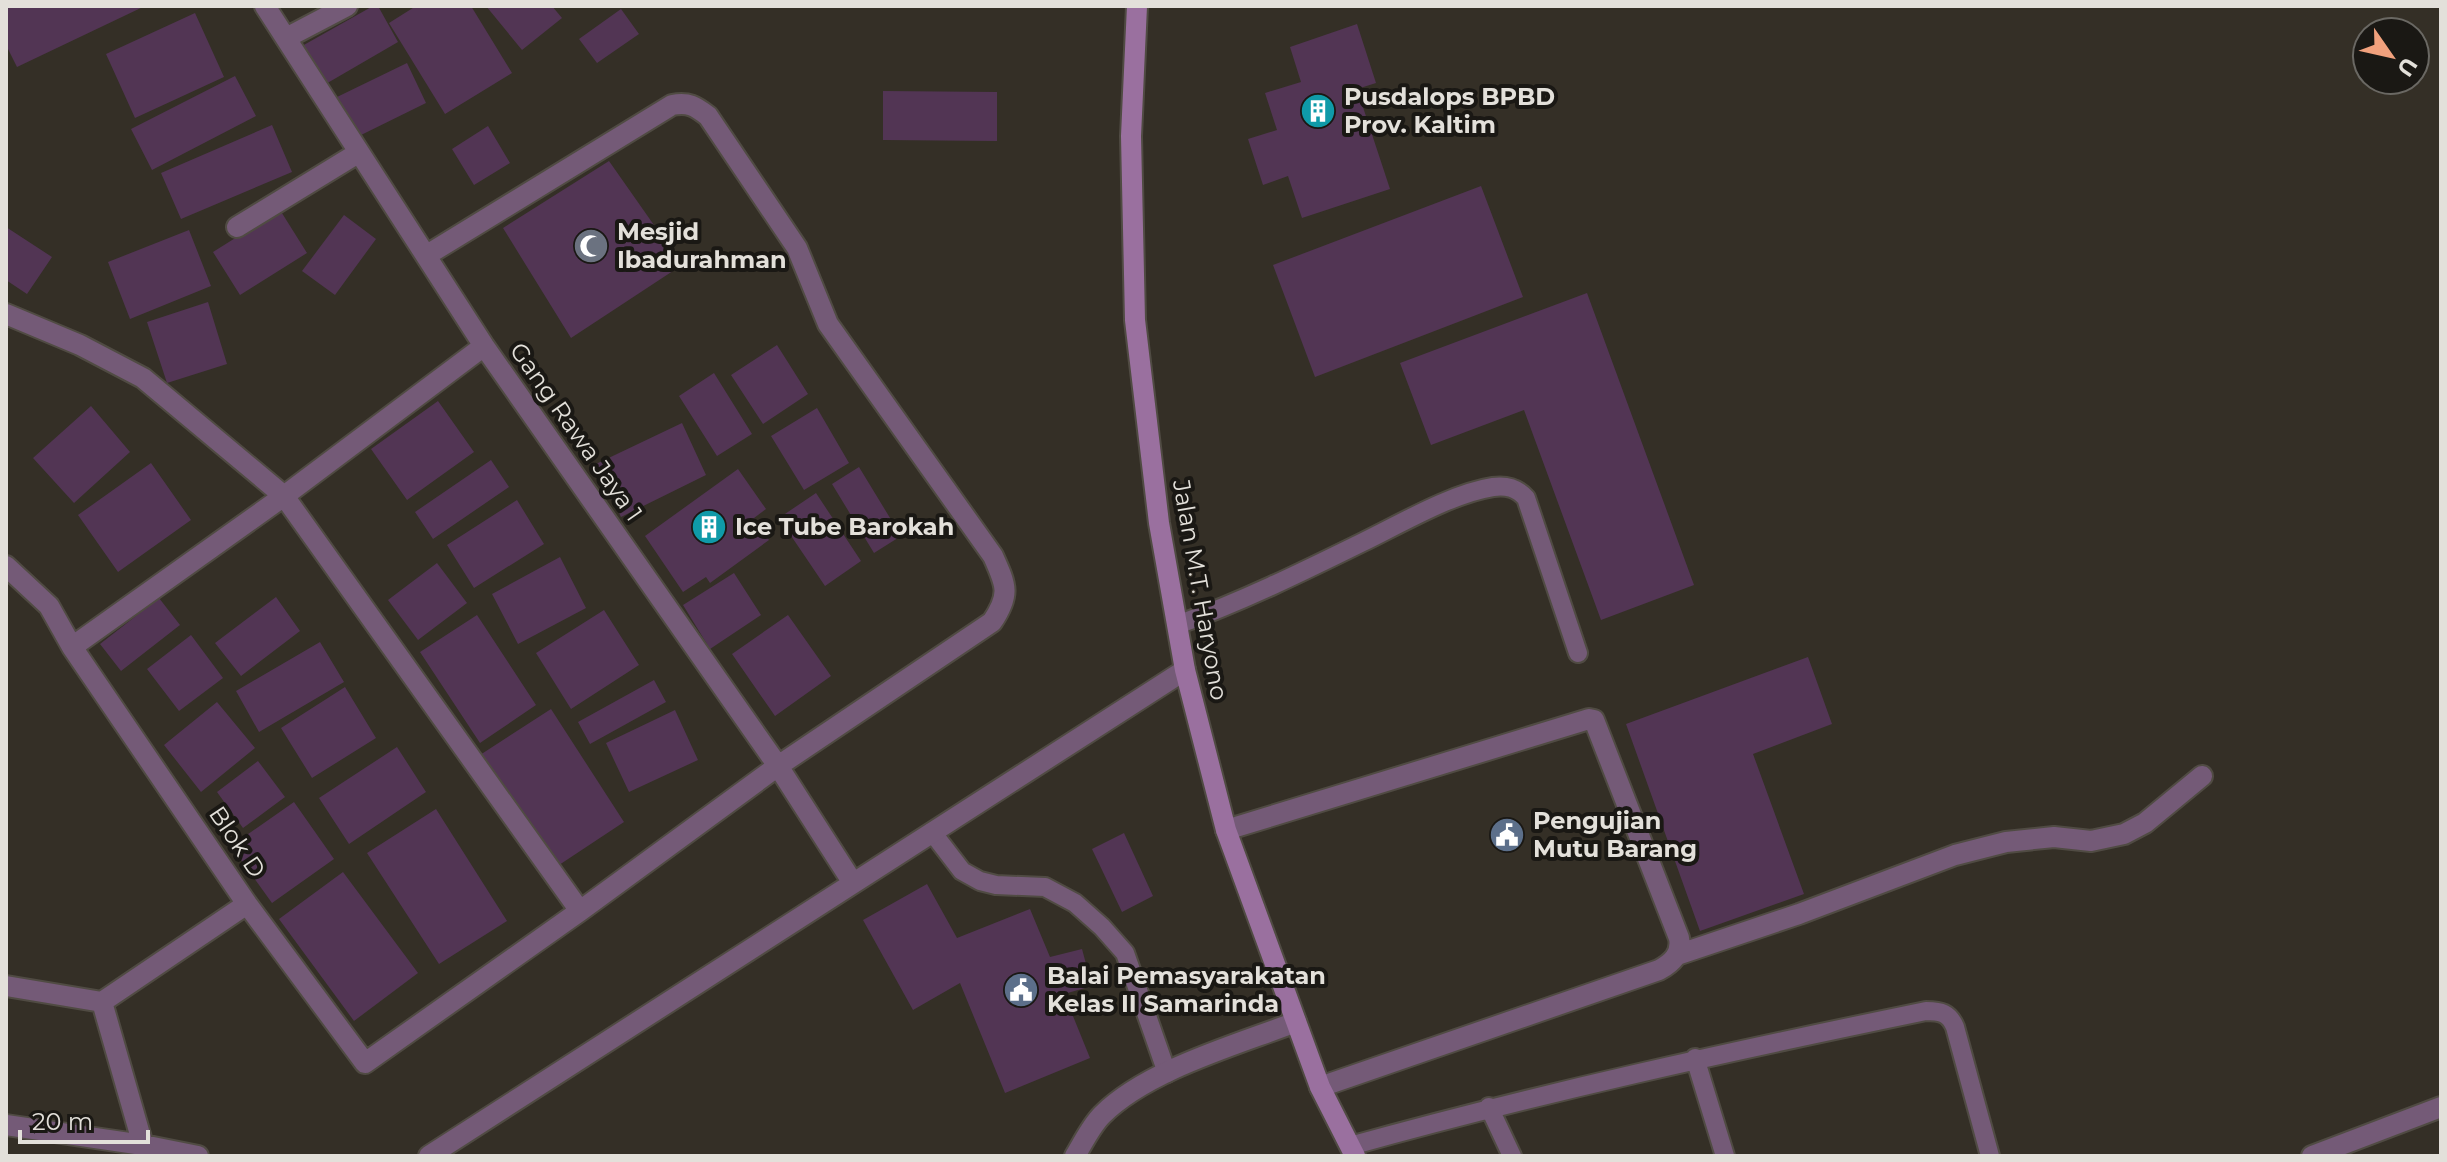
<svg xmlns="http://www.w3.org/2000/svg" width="2447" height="1162" font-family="Montserrat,sans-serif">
<rect width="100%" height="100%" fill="#342f26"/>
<path fill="#523554" d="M6,6H145L17,67L6,45Z
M373,6H378L398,42L324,85L302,46Z
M416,6H471L512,73L445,114L389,23Z
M486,6H552L562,18L522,50Z
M621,9L639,34L597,63L579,39Z
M195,13L224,77L135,118L106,54Z
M1357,24L1376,83L1357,89L1390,189L1302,218L1288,176L1263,185L1248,139L1277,130L1265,93L1301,82L1290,47Z
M407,63L426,103L357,137L337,97Z
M235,76L256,116L152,170L131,129Z
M883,91L997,92V141L883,140Z
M272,125L292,172L181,219L161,173Z
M488,126L510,163L474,185L452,149Z
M609,161L682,265L571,338L503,228Z
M1481,186L1523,297L1315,377L1273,265Z
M280,210L307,253L240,295L213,252Z
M344,215L376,239L335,295L302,271Z
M6,227L52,257L27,294L6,280Z
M189,230L211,286L130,319L108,262Z
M1587,293L1694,585L1601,620L1524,410L1431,445L1400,363Z
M208,302L227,364L167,383L147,322Z
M777,345L808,394L763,424L731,375Z
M714,373L752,434L717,456L679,396Z
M438,401L474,452L407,500L371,449Z
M91,406L130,452L74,503L33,458Z
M817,408L849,463L804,490L771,436Z
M682,423L706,475L621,517L596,464Z
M491,460L509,487L433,539L415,512Z
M151,463L191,520L118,572L78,515Z
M859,467L901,536L874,553L832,484Z
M738,469L766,509L754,518L769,540L710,583L706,577L683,592L645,536Z
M816,493L861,561L825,586L779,518Z
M517,500L544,544L474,588L447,545Z
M560,557L586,608L518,644L492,594Z
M437,563L467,603L418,640L388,600Z
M734,573L761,615L710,649L683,605Z
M276,597L300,631L241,676L215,643Z
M159,598L180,625L121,671L100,644Z
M604,610L639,665L571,709L536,653Z
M477,615L536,705L480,743L420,652Z
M788,615L831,676L775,716L732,654Z
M191,635L223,678L179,711L147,669Z
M320,642L344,682L259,732L236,691Z
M1808,657L1832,724L1753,754L1804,894L1700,931L1626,724Z
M654,680L666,702L590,744L578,722Z
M345,687L376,738L312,778L281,728Z
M217,702L255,748L201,792L164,745Z
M551,709L624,822L553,869L480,755Z
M675,710L698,760L629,792L606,743Z
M397,747L426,792L349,844L319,798Z
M258,761L285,797L243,828L217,792Z
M294,802L334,859L272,903L231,846Z
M436,809L507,921L439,964L367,853Z
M1124,833L1153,896L1122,912L1092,849Z
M343,872L418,973L354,1021L279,919Z
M927,884L957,938L1030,909L1050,957L1082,949L1092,986L1064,994L1090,1058L1005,1093L960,983L913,1010L863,920Z"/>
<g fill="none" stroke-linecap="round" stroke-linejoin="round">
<g stroke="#504b43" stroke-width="22">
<path id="lane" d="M1177,625C1241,602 1302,572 1363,542C1400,524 1453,493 1493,487C1507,485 1517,488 1526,498L1578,653
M932,832L962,871L980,881L996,885L1045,887L1075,903L1102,927L1125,953L1167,1073
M1695,1058L1725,1156
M1489,1107L1512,1156
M1350,1146C1540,1093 1732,1051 1926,1011C1941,1011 1949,1013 1955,1027L1990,1156"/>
</g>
<g stroke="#504b43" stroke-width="24">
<path id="street" d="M265,6L484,346L778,766L853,883
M286,38L347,6
M237,227L358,153
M6,314L80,345L143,378L284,496L580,911
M6,566L49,606L72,647L247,904L365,1063L580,911L778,766L992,622C1011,594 1006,585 993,556L828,324L797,248L708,116C695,106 689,102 672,105L427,255
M72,647L284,496L484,346
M1226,830L1589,719L1594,720L1679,938C1682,954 1672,963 1659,970L1320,1087
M1677,955L1799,914L1955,855L2006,842L2054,837L2091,841L2124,834L2145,823L2202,776
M6,986L102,1002L247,904
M102,1002L143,1145
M6,1125L143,1145L198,1156
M429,1156L1185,670
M1075,1156C1083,1143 1091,1126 1102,1115C1147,1070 1236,1045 1296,1022
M2312,1156L2441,1107"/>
</g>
<g stroke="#504b43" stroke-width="24">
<path id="secondary" d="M1137,6L1131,136L1135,320L1159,523L1185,670L1226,830L1320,1087L1355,1156"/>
</g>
<use href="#lane" stroke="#745a77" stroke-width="18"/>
<use href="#street" stroke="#745a77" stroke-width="20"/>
<use href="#secondary" stroke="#9a709f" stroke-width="20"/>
</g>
<defs>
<g id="building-disc" transform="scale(1.8)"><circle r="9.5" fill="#0f9aa8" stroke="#1a1814"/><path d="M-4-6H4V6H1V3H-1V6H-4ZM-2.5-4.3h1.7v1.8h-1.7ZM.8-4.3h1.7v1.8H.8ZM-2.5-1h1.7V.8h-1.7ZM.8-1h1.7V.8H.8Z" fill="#fff"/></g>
<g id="mosque-disc" transform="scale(1.8)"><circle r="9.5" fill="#6b7280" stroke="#1a1814"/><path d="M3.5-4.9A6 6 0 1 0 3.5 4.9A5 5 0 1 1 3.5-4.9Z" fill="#fff"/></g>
<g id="civic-disc" transform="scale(1.8)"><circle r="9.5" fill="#5c6f8a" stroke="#1a1814"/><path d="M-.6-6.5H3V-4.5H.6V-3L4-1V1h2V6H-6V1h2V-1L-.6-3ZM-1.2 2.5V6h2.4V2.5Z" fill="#fff"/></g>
</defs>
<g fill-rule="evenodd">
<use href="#building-disc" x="1318" y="111"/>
<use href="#mosque-disc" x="591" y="246"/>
<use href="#building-disc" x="709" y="527"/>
<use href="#civic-disc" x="1507" y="835"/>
<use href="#civic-disc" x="1021" y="990"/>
</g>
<g text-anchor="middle" stroke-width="8" stroke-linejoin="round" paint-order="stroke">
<g font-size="24" font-weight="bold" fill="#e3e0da" stroke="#1a1814" text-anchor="start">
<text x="1344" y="105">Pusdalops BPBD<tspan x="1344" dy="28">Prov. Kaltim</tspan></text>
<text x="617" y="240">Mesjid<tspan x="617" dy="28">Ibadurahman</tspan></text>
<text x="735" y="535">Ice Tube Barokah</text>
<text x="1533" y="829">Pengujian<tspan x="1533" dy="28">Mutu Barang</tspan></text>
<text x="1047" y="984">Balai Pemasyarakatan<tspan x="1047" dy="28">Kelas II Samarinda</tspan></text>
</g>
<g font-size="24" fill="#e3e0da" stroke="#1a1814">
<text transform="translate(576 432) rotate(55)" y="8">Gang Rawa Jaya 1</text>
<text transform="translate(1200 590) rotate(80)" y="8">Jalan M.T. Haryono</text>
<text transform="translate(237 842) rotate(56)" y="8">Blok D</text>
</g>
</g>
<rect width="2447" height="1162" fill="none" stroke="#e3e0da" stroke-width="16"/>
<g transform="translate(2391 56) rotate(124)"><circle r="38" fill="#1a1814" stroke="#6a6863" stroke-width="2"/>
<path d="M0-6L14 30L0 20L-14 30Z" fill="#f1a17d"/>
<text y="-12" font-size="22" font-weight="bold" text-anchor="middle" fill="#e3e0da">U</text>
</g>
<path d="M20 1130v12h128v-12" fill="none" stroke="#e3e0da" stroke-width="4"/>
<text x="32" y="1130" font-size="24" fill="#e3e0da" stroke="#1a1814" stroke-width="6" paint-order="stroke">20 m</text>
</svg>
